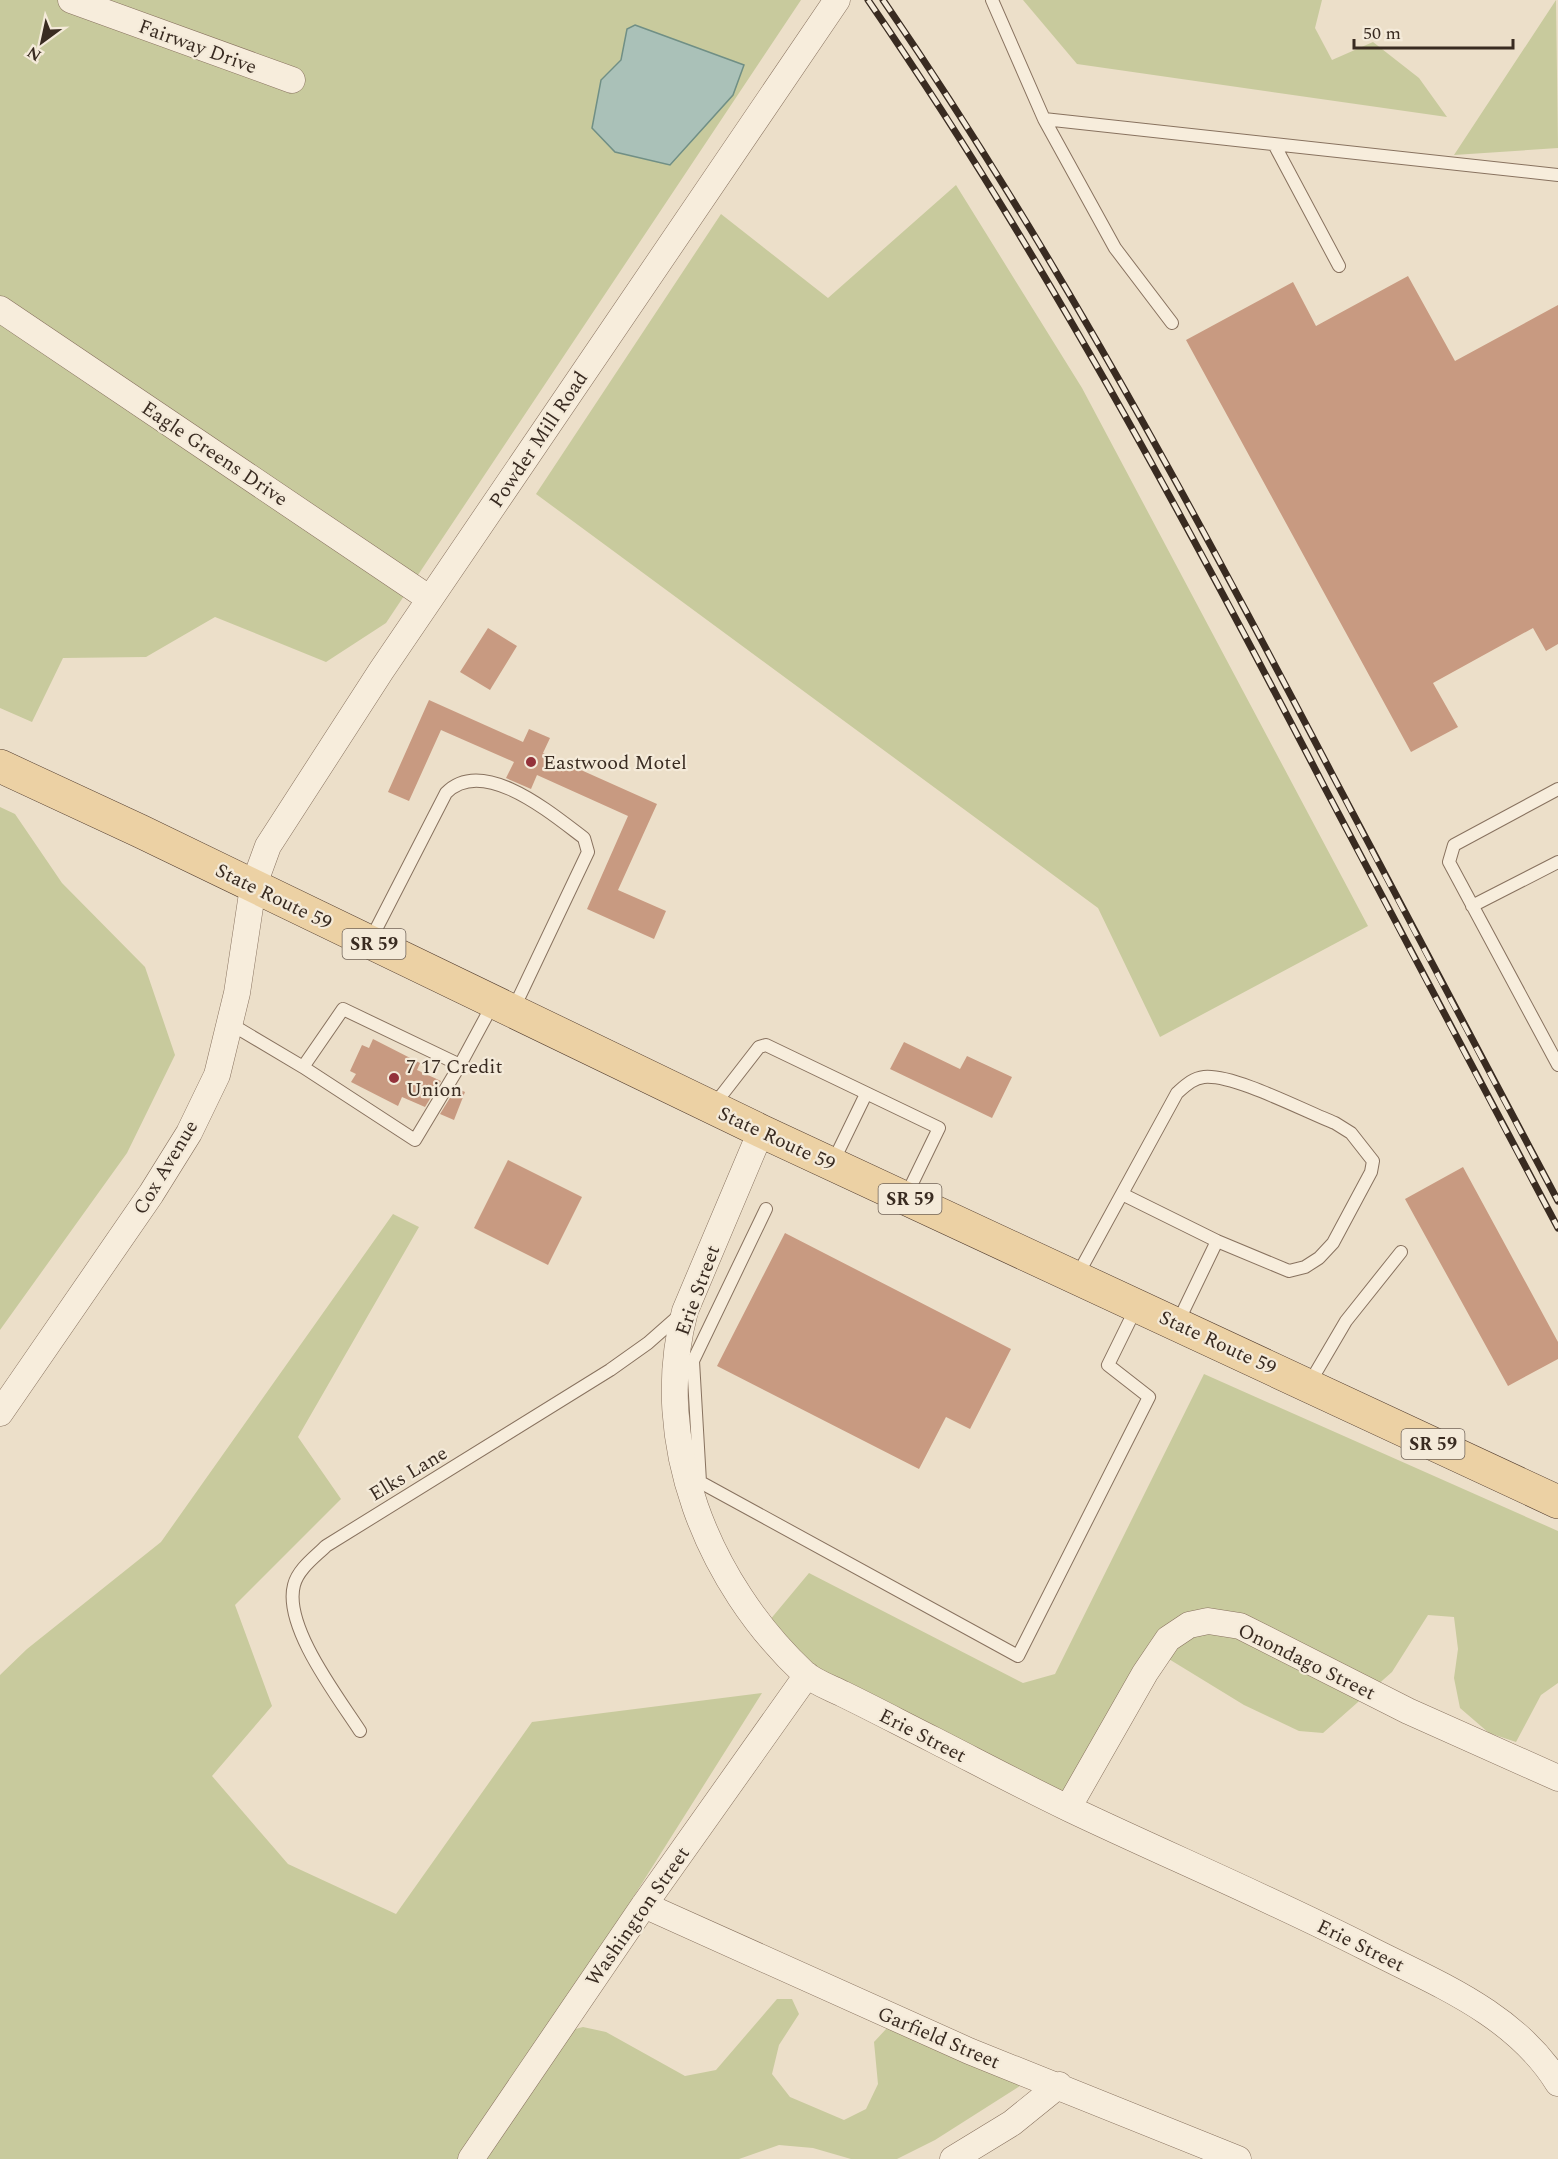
<svg xmlns="http://www.w3.org/2000/svg" width="1558" height="2159" font-family="Spectral,serif">
<rect width="100%" height="100%" fill="#ecdfc9"/>
<path fill="#c8ca9d" d="M0,0H801L386,623L326,662L215,617L146,657L63,658L32,722L0,708Z
M1023,0H1322L1315,28L1332,60L1373,42L1419,78L1447,117L1077,64Z
M1556,0L1558,148L1454,155Z
M956,185L1082,388L1368,926L1160,1037L1098,908L536,494L721,214L828,298Z
M0,807L15,814L62,883L145,967L175,1055L127,1153L0,1330Z
M393,1214L419,1227L298,1437L341,1499L235,1605L272,1706L212,1776L288,1864L396,1914L532,1722L762,1693L468,2159H0V1675L27,1649L161,1542Z
M1204,1374L1558,1531V1683L1541,1695L1516,1742L1489,1733L1460,1708L1454,1678L1458,1649L1454,1617L1428,1615L1392,1672L1323,1733L1299,1731L1244,1705L1159,1653L1068,1808L807,1675L764,1627L809,1573L1023,1683L1055,1674Z
M777,1999H792L799,2014L779,2045L772,2074L790,2097L844,2120L866,2109L878,2084L874,2042L887,2028L939,2046L1023,2084L935,2140L897,2159H851L813,2148L779,2145L739,2159H471L556,2034L583,2027L606,2032L685,2076L716,2070Z"/>
<path fill="#aac1b8" stroke="#708f85" stroke-width="1.5" d="M635,25L744,65L733,95L670,165L615,152L592,128L601,80L621,60L627,29Z"/>
<path fill="#c89a81" d="M1408,276L1455,361L1558,305V644L1546,651L1533,628L1433,683L1458,727L1411,752L1186,340L1293,282L1316,326Z
M488,628L517,646L490,690L460,672Z
M429,700L523,742L529,729L550,738L543,753L657,804L618,890L666,911L654,939L587,909L628,816L537,775L531,789L506,778L514,762L441,730L409,801L388,792Z
M373,1039L420,1063L417,1070L441,1081L425,1107L402,1097L398,1106L351,1082L356,1074L350,1071L362,1045L369,1048Z
M904,1042L960,1069L967,1056L1012,1077L992,1118L890,1069Z
M456,1088L465,1092L454,1120L440,1114Z
M508,1160L582,1197L548,1265L474,1228Z
M1463,1167L1558,1342V1359L1508,1386L1405,1199Z
M785,1233L1011,1349L970,1429L946,1417L919,1469L717,1366Z"/>
<g fill="none" stroke-linecap="round" stroke-linejoin="round">
<g stroke="#88725f" stroke-width="14">
<path id="lane" d="M992,0L1044,119L1558,175
M1044,119L1115,248L1172,323
M1274,144L1339,266
M1558,789L1454,845L1449,862L1558,1065
M1472,906L1558,862
M370,941L446,793C483,755 552,814 584,838L588,852L513,1010
M229,1023L303,1067L343,1009L460,1065
M303,1067L415,1140L460,1065L494,1002
M714,1105L759,1047L766,1045L939,1128L906,1196
M833,1162L866,1094
M766,1209L693,1361L700,1482L1018,1656L1149,1397L1108,1365L1136,1308
M1077,1276L1177,1093C1185,1086 1193,1078 1204,1077C1234,1074 1304,1111 1335,1123L1351,1133L1373,1161L1371,1172L1333,1243L1319,1258L1305,1267L1289,1271L1217,1241L1122,1194
M1178,1322L1217,1241
M1309,1384L1346,1321L1401,1252
M360,1731C338,1697 283,1626 294,1585C298,1569 315,1557 326,1546L610,1370L648,1343L682,1313"/>
</g>
<g stroke="#88725f" stroke-width="27">
<path id="street" d="M71,0L292,80
M0,309L430,599
M761,1131L685,1311C650,1441 708,1583 804,1673C814,1682 831,1688 843,1694C874,1709 904,1725 934,1740C979,1763 1024,1787 1070,1809C1169,1856 1271,1899 1369,1949C1438,1984 1515,2014 1558,2083
M0,1413L151,1194L189,1133L217,1075L237,993L253,887L268,846L381,671L837,0
M1068,1808L1145,1673L1168,1639L1189,1625L1208,1621L1240,1626L1408,1711L1558,1778
M644,1905L969,2051L1238,2159
M471,2159L644,1905L807,1675
M953,2159L1012,2123L1059,2085"/>
</g>
<g stroke="#564032" stroke-width="34">
<path id="primary" d="M0,766L140,831L761,1131L1558,1502"/>
</g>
<use href="#lane" stroke="#f7eddc" stroke-width="12"/>
<use href="#street" stroke="#f7eddc" stroke-width="26"/>
<use href="#primary" stroke="#ecd1a4" stroke-width="33"/>
<g stroke="#392b21" stroke-width="7">
<path id="rail" d="M868,0C1041,251 1185,519 1326,790C1403,936 1480,1082 1558,1228
M883,0C1052,246 1193,508 1331,772C1406,916 1482,1059 1558,1201"/>
</g>
<use href="#rail" stroke="#f4ead9" stroke-width="4.5" stroke-dasharray="14" stroke-linecap="butt"/>
</g>
<g fill="#94323a" stroke="#f4ead9" stroke-width="2">
<circle cx="531" cy="762" r="6"/>
<circle cx="394" cy="1078" r="6"/>
</g>
<g text-anchor="middle" stroke-width="4.5" stroke-linejoin="round" paint-order="stroke">
<g fill="#f4ead9" stroke="#716458" stroke-width="1.5">
<rect x="342.5" y="929" width="63" height="30" rx="4.5"/>
<rect x="878.5" y="1184" width="63" height="30" rx="4.5"/>
<rect x="1401.5" y="1429" width="63" height="30" rx="4.5"/>
</g>
<g font-size="18" font-weight="bold" fill="#392b21">
<text x="374" y="950">SR 59</text>
<text x="910" y="1205">SR 59</text>
<text x="1433" y="1450">SR 59</text>
</g>
<g font-size="20" fill="#392b21" stroke="#f4ead9">
<text transform="translate(198 46) rotate(20)" y="7">Fairway Drive</text>
<text transform="translate(538 439) rotate(-56)" y="7">Powder Mill Road</text>
<text transform="translate(215 453) rotate(34)" y="7">Eagle Greens Drive</text>
<text transform="translate(274 896) rotate(26)" y="7">State Route 59</text>
<text transform="translate(777 1138) rotate(25)" y="7">State Route 59</text>
<text transform="translate(165 1167) rotate(-59)" y="7">Cox Avenue</text>
<text transform="translate(697 1290) rotate(-70)" y="7">Erie Street</text>
<text transform="translate(1218 1342) rotate(25)" y="7">State Route 59</text>
<text transform="translate(408 1473) rotate(-31)" y="7">Elks Lane</text>
<text transform="translate(1307 1661) rotate(26)" y="7">Onondago Street</text>
<text transform="translate(923 1735) rotate(27)" y="7">Erie Street</text>
<text transform="translate(637 1916) rotate(-55)" y="7">Washington Street</text>
<text transform="translate(1361 1945) rotate(26)" y="7">Erie Street</text>
<text transform="translate(939 2037) rotate(23)" y="7">Garfield Street</text>
</g>
<g font-size="20" fill="#392b21" stroke="#f4ead9" text-anchor="start">
<text x="543" y="769">Eastwood Motel</text>
<text x="406" y="1073">7 17 Credit<tspan x="406" dy="23">Union</tspan></text>
</g>
</g>
<g transform="translate(42 42) rotate(213)" stroke="#f4ead9" stroke-width="4.5" paint-order="stroke">
<path d="M0-4.5L10 22L0 15L-10 22Z" fill="#392b21"/>
<text y="-9" font-size="16" font-weight="bold" text-anchor="middle" fill="#392b21">N</text>
</g>
<path d="M1354 39v9h159v-9" fill="none" stroke="#392b21" stroke-width="3"/>
<text x="1363" y="39" font-size="18" fill="#392b21" stroke="#f4ead9" stroke-width="4.5" paint-order="stroke">50 m</text>
</svg>
